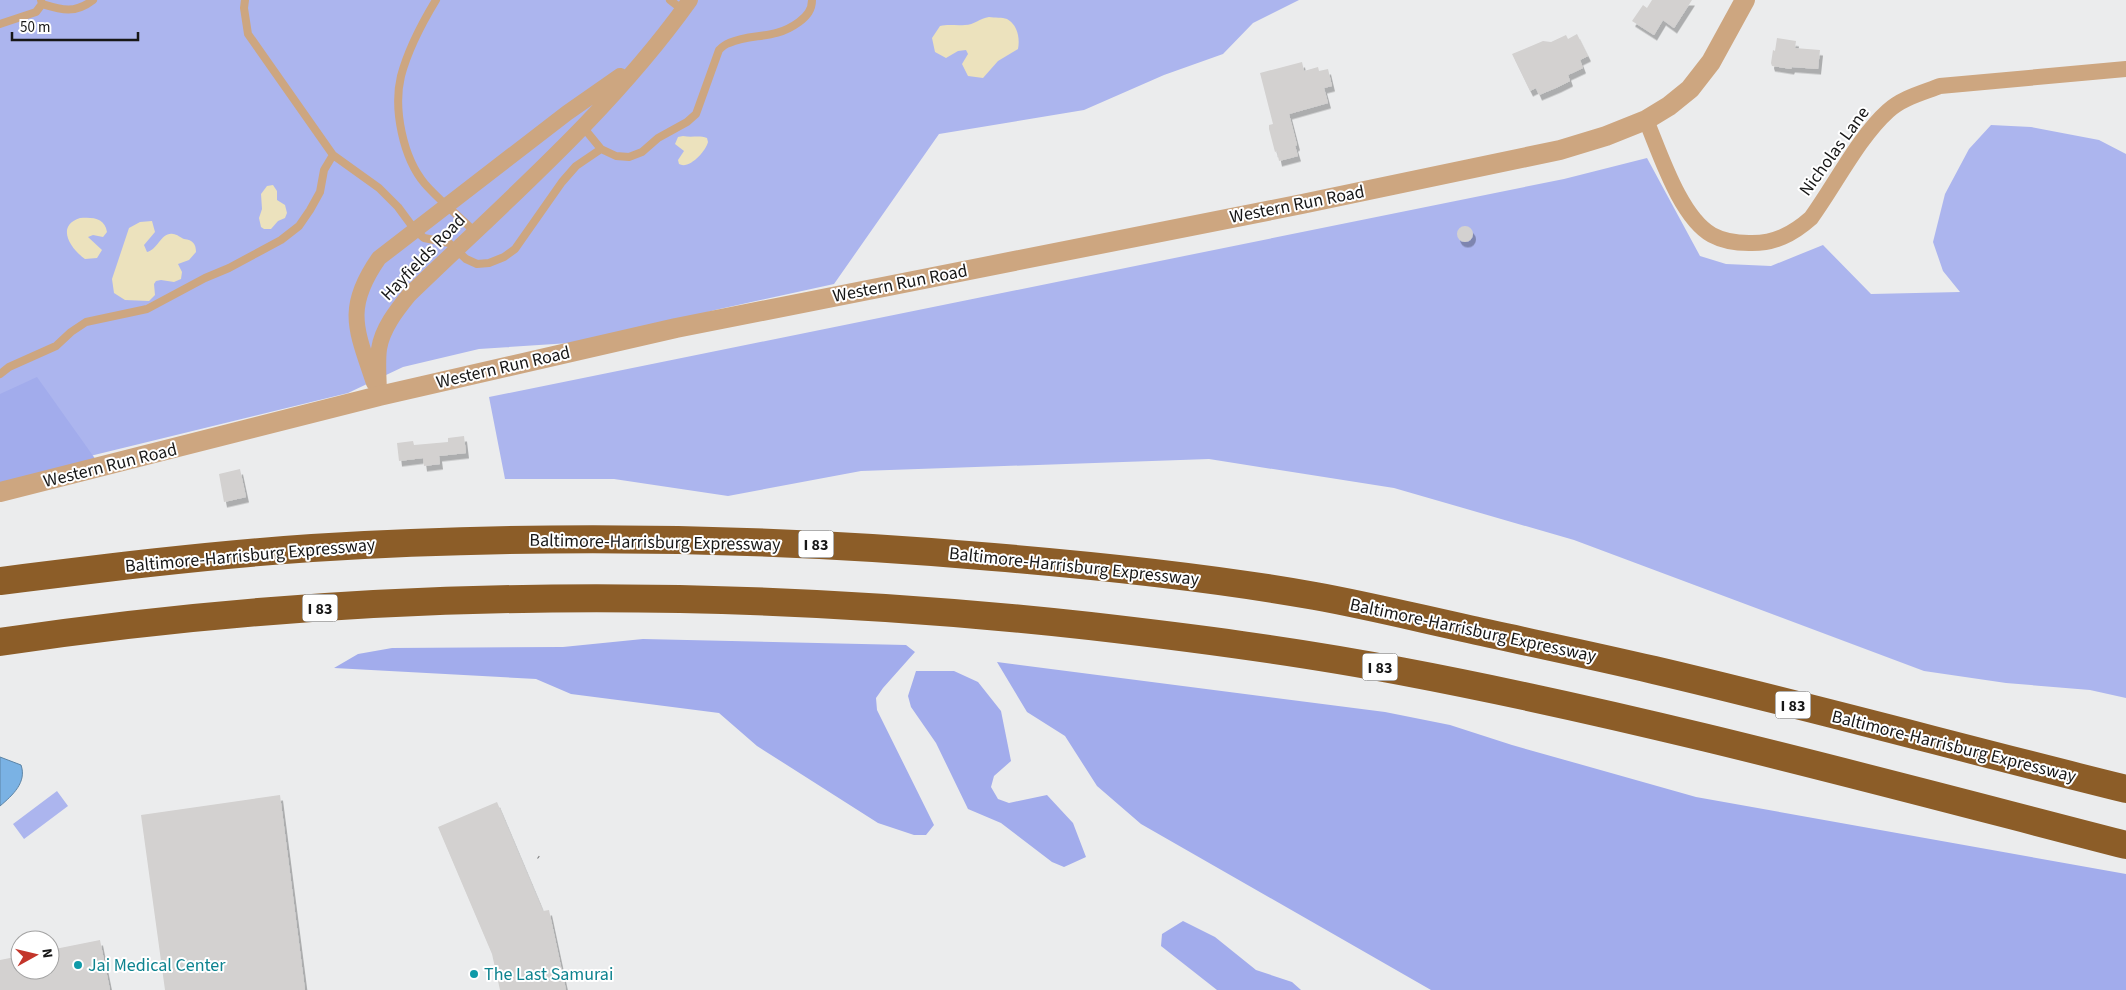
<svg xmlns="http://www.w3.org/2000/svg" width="2126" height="990" font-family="'Source Sans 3',sans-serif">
<defs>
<filter id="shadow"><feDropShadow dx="3" dy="5.5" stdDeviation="0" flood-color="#0004"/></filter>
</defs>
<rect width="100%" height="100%" fill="#ebeced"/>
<path fill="#acb5ee" d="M0,0H1299L1253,23L1223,54L1164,75L1084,110L939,134L834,284L715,310L659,326L570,343L479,349L403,367L348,393L0,478Z
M1991,125L2031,127L2099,140L2126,154V698L2090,690L2006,683L1924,671L1574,540L1394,488L1209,459L861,471L728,496L614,479H505L489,397L1564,179L1647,158L1700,256L1726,264L1771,266L1823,245L1871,294L1960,292L1943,271L1933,242L1945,194L1969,149Z
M57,791L68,806L24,839L13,824Z"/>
<path fill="#a2acec" d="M37,377L96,460L0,486V394Z
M643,639L906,645L915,652L883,688L876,698L877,710L934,825L926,835H914L878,823L757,746L719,713L571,694L536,679L334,668L358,654L392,648L563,647Z
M997,662L1385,712L1450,725L1512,745L1696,797L2126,874V990H1431L1141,824L1097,786L1065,736L1027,712Z
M916,671H954L978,682L1001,711L1011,761L994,776L991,787L998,799L1009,803L1047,795L1073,823L1086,857L1064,867L1052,862L1001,823L968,809L936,743L911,707L908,696Z
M1183,921L1215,937L1256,970L1292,982L1301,990H1217L1161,946L1162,934Z"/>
<path fill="#ece2bd" d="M989,17C995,18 1002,17 1007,19C1018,25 1020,39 1018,49L998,61L983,78L968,76L962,64L968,54L966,50L958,51L946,58L935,52L932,38L940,26C949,24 956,26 965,25C974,25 980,18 989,17Z
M683,136C692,138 699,135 707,138L708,142C706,151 689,170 679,164L678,160L684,151L675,144L678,137Z
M273,185L277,191V200L285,205L287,213L285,218L278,221L271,229H264L261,227L259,218L262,209L261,194L267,186Z
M80,218C93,217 105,218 107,232L103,237L93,235L88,237L102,250L97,258L85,259C71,249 55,226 80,218Z
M152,221L155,232L144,245L147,252C158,250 161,232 173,234C177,234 181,238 184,239C193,240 196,244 196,252L189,260L178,264L182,272L181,279L174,282L161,280L156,281L154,284L155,295L149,301L125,300L114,293L112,279L129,228L140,222Z"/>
<path fill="#7ab2e4" stroke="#5c84a6" d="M0,757L21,765C27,782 13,795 0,806Z"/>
<path fill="#d3d1d0" filter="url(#shadow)" d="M1652,0H1692L1674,28L1663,20L1654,35L1632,21L1643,5L1647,8Z
M1577,34L1588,56L1580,60L1583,68L1568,75L1570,81L1558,87L1539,95L1536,88L1530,91L1512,54L1543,41L1551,42L1566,35L1568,39Z
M1777,38L1796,41L1795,48L1820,50L1818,69L1792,67L1791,69L1772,66L1771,63L1773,50L1775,51Z
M1302,62L1304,71L1318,67L1319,71L1328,69L1332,86L1324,88L1328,103L1289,114L1297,145L1295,146L1298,156L1279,161L1277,151L1275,152L1269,129V125L1273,124L1260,73Z
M1457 234a8 8 0 1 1 16 0a8 8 0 1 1-16 0Z
M464,436L466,453L439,456L440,464L424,466L423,458L399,461L397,443L413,441L414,445L448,442V438Z
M240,469L246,497L224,502L219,474Z
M280,795L305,990H165L141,815Z
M497,802L543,911L549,910L566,990H500L492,954L438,827Z
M100,940L110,990H0V960L20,956V970H50V950Z"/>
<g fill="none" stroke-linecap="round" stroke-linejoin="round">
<path stroke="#787879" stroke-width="3" stroke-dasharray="1 4" stroke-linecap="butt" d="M538,857L542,860"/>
<path stroke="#cda680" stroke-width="8" d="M245,0L244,8L248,34L333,155L379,188L398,207L415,230L424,238L449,243L466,259L477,264L489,263L504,257L515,249L562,182L576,166L601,149
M436,0C422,23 408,50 401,76C393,109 403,158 425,184C440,201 459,216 475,232
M670,0L683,10
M42,4C62,10 75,14 93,0
M0,24L36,12L42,4L41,0
M583,127L601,149L616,156L629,157L642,152L658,138L687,122L696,114L719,50C722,47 726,44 729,43C753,32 773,41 799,22C807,16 812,10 812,0
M0,374L9,367L56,346L71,332L86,322L147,309L205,278L229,268L281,240L299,226L310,210L320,192L324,170L333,155"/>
<path stroke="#cda680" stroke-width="16" d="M1646,120C1660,153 1680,217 1712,235C1723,241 1737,243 1749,243C1774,244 1793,234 1811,218C1835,185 1859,137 1888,111C1902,98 1922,93 1940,86L2126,69
M374,383C356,329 344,308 379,258L567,113L620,76
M379,396C379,381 377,364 379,349C382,329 396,311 409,295C506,201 611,111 690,0"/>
<path stroke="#cda680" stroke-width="20" d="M0,492L379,396L676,328L1302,204L1560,150L1606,136L1646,120L1669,106L1690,89L1711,62L1745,0"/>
<path stroke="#8c5d28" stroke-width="28" d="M0,581C104,568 208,555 312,548C539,534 767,537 993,557C1101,566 1209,577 1315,596C1365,605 1414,617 1464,628C1527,642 1590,655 1654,670C1812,707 1968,750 2126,789
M0,642C360,588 729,586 1090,626C1194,638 1297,651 1400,671C1644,717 1885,783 2126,845"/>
</g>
<g fill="#0f9aa8" stroke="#fff" stroke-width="2">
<circle cx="78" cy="965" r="5"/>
<circle cx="474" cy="974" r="5"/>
</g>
<g text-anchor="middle" stroke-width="4" stroke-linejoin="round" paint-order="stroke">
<g fill="#fff" stroke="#5d5d5d" stroke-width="1">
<rect x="798.5" y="530.5" width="35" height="27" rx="4"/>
<rect x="302.5" y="594.5" width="35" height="27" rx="4"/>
<rect x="1362.5" y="653.5" width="35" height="27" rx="4"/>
<rect x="1775.5" y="691.5" width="35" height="27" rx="4"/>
</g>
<g font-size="16" font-weight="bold" fill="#171717">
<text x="816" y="550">I 83</text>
<text x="320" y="614">I 83</text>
<text x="1380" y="673">I 83</text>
<text x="1793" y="711">I 83</text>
</g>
<g font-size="18" fill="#171717" stroke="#fff">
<text transform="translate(1834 151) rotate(-54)" y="6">Nicholas Lane</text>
<text transform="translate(1297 204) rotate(-11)" y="6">Western Run Road</text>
<text transform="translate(423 257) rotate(-46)" y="6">Hayfields Road</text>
<text transform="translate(900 283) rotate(-11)" y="6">Western Run Road</text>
<text transform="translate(503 367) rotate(-13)" y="6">Western Run Road</text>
<text transform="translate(110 465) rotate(-14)" y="6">Western Run Road</text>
<text transform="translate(655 542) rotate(1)" y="6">Baltimore-Harrisburg Expressway</text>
<text transform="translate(250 555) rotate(-5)" y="6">Baltimore-Harrisburg Expressway</text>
<text transform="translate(1074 566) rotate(6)" y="6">Baltimore-Harrisburg Expressway</text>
<text transform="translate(1473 630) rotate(12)" y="6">Baltimore-Harrisburg Expressway</text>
<text transform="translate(1954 746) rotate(14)" y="6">Baltimore-Harrisburg Expressway</text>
</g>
<g font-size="18" fill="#0d838f" stroke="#fff" text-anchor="start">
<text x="88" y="971">Jai Medical Center</text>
<text x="484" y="980">The Last Samurai</text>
</g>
</g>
<g transform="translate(35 955) rotate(82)"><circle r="24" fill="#ffffff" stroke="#a2a2a2"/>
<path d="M0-4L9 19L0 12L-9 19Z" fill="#c3352a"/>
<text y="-8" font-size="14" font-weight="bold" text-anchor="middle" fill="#171717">N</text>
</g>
<path d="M12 32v8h126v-8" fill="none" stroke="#171717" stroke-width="2.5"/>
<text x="20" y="32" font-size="15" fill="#171717" stroke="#ffffff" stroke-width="4" paint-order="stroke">50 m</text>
</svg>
